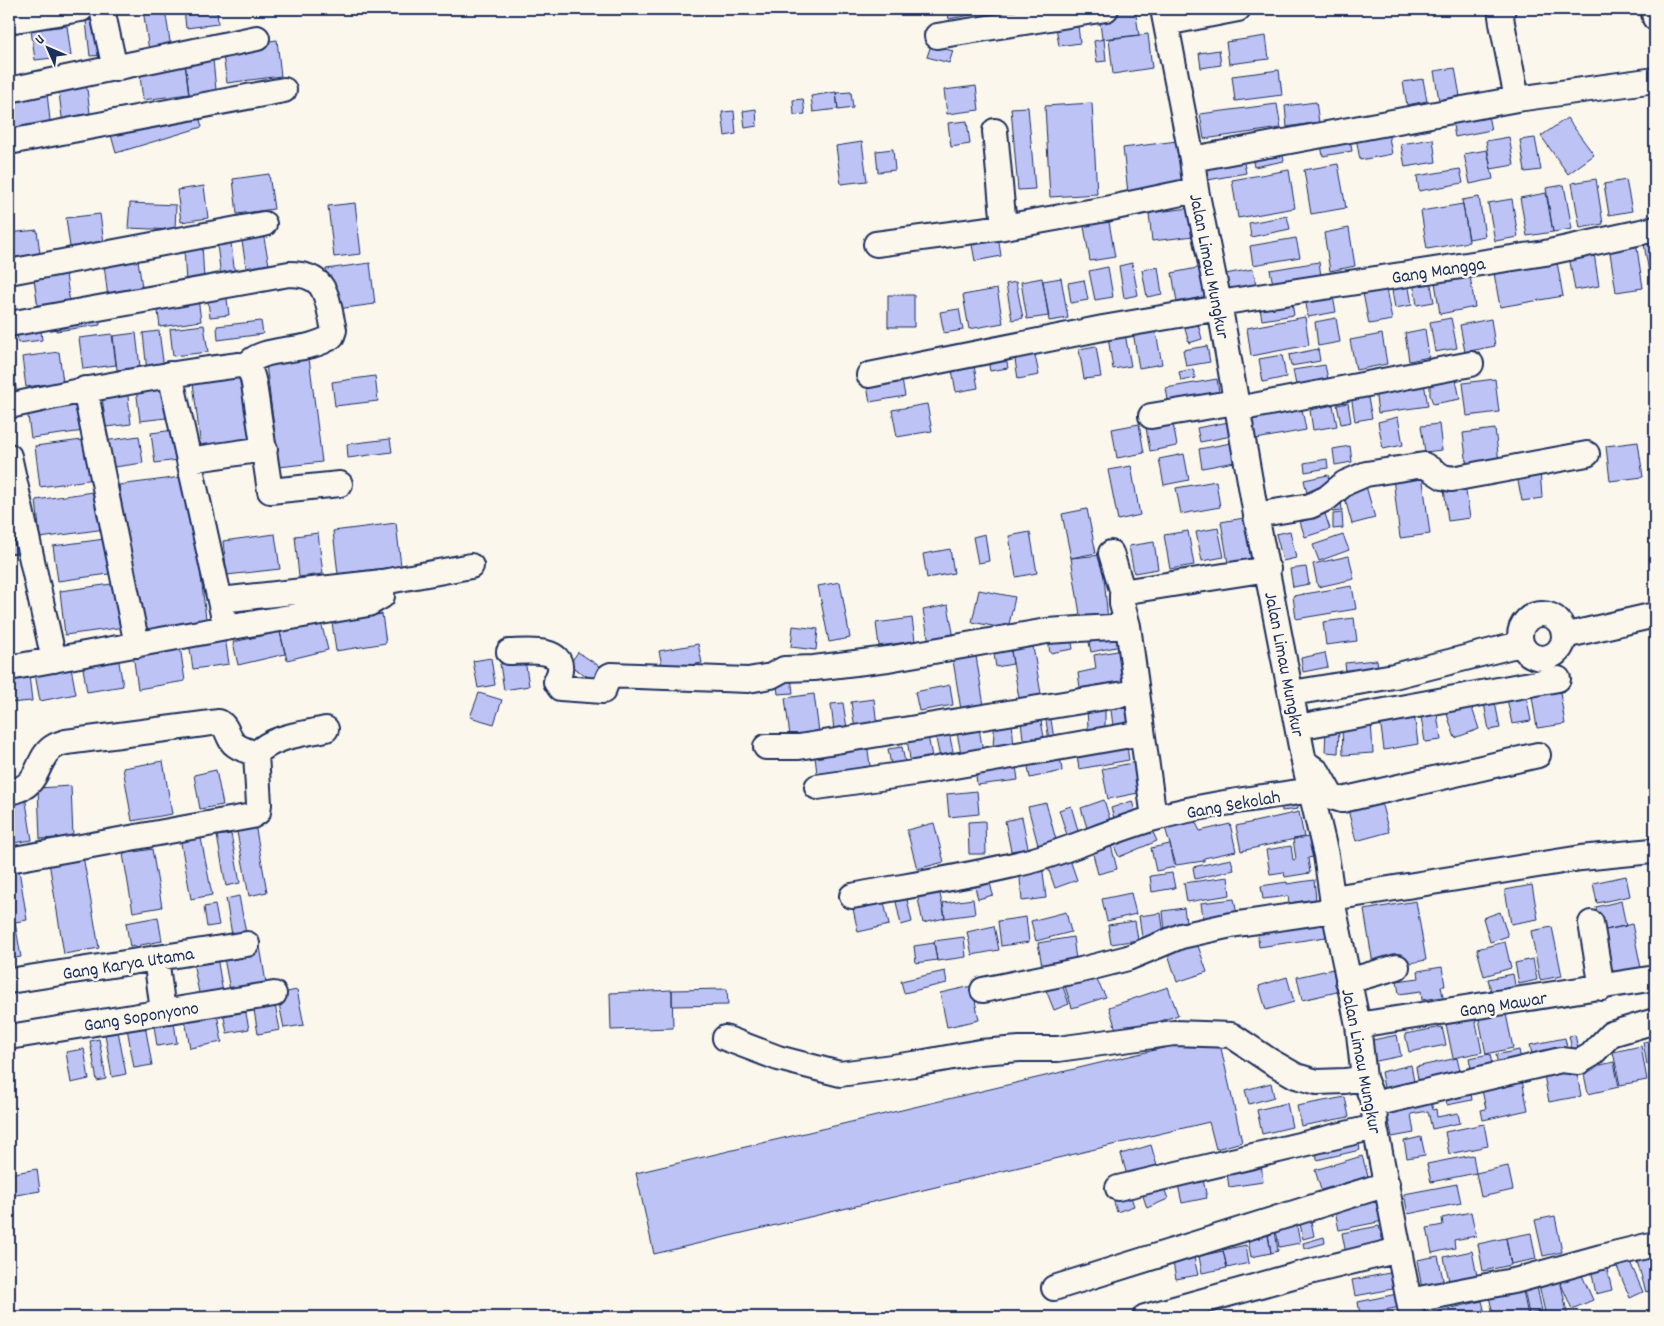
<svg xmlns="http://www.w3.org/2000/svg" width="1664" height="1326" font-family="Dekko,sans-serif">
<rect width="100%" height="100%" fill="#fbf7ec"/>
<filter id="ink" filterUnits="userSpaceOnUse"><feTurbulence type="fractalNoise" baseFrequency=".02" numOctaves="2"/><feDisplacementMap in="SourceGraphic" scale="10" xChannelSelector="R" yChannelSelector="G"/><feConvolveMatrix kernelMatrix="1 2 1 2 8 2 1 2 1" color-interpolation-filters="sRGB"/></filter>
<g filter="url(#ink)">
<path fill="#bec3f5" stroke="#1b2f5e" d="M143,9H165L171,48L149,51Z
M184,9H217L218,24L186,28Z
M947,9H980L981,13L949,19Z
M1135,9L1139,35L1102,39L1099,14Z
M1077,17L1080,43L1059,46L1055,20Z
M100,19L104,55L90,56L86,21Z
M67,26L71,56L35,60L31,30Z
M1148,34L1152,68L1113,74L1109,39Z
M1266,36L1269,59L1229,64L1226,42Z
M1104,39L1106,61L1097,62L1094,41Z
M277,40L281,76L227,83L222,48Z
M931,45L953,51L949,63L927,57Z
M1219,50L1221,65L1201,68L1199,53Z
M213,60L217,100L190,103L185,63Z
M185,62L189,94L143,100L139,68Z
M1455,68L1460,96L1439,100L1434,71Z
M1279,70L1282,95L1235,101L1232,76Z
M1423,79L1427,101L1407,105L1403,82Z
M86,81L91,121L63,125L58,85Z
M976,86L979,110L947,114L944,90Z
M836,92L838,109L813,112L811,96Z
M851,92L853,108L838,110L836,93Z
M47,93L51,130L12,135L9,98Z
M803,99L805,114L794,115L793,100Z
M1316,102L1319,122L1287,127L1285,106Z
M1092,103L1097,194L1050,197L1045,106Z
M1277,104L1281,128L1204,139L1200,114Z
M1486,106L1491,130L1455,137L1451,113Z
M1028,107L1035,189L1018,190L1011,108Z
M197,109L202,127L116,153L111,135Z
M756,109L757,126L745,128L743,111Z
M734,111L736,134L725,136L722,112Z
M1428,118L1430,130L1409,134L1406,121Z
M1567,118L1594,155L1568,174L1541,136Z
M967,121L970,144L951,147L948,123Z
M1387,126L1392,154L1360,160L1355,132Z
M1349,134L1352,151L1323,156L1320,139Z
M1509,137L1514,165L1491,169L1486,141Z
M1535,138L1541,170L1525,172L1520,140Z
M1433,139L1436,162L1405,167L1401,144Z
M1177,141L1183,186L1128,193L1123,148Z
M862,142L867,181L841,184L836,146Z
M893,149L895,170L878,172L876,151Z
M1282,150L1284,161L1254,167L1252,156Z
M1487,150L1493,179L1470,184L1464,154Z
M1242,154L1246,173L1208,180L1205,161Z
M1338,164L1346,208L1311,214L1304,170Z
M1460,169L1463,183L1419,191L1417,176Z
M1289,170L1295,208L1238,218L1232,180Z
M269,174L274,209L237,214L233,179Z
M1596,179L1603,224L1580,228L1572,183Z
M1626,180L1632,211L1609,215L1604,184Z
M1564,185L1572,229L1553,232L1546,188Z
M204,186L208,218L181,222L177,190Z
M1546,193L1553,232L1527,236L1520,198Z
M1479,197L1485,236L1469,239L1462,200Z
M1512,199L1518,237L1495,241L1488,203Z
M130,203L176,205L175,230L128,228Z
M355,203L361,254L334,257L328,206Z
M1463,204L1469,242L1427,249L1421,211Z
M1190,208L1194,236L1152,241L1149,213Z
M100,214L104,243L70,247L66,218Z
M1108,216L1115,257L1090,261L1083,221Z
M1287,216L1290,229L1251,237L1249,223Z
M1349,228L1355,266L1330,271L1324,233Z
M37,230L40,254L9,258V233Z
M263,233L270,270L247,273L242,241Z
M998,235L1001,256L975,261L971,239Z
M1296,238L1300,257L1253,265L1250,246Z
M1636,242L1643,288L1616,292L1609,246Z
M1655,242V283L1651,284L1644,244Z
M202,243L204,280L186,283L184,248Z
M231,243L235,275L221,277L217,244Z
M1593,247L1599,286L1575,290L1568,251Z
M138,260L143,294L108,298L104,264Z
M1319,262L1321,276L1273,284L1270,270Z
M1557,262L1563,296L1500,307L1494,273Z
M370,263L375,304L330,310L326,269Z
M1132,263L1138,295L1124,298L1119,266Z
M65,267L70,304L38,308L33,271Z
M1108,267L1113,297L1095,300L1089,271Z
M1158,267L1162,294L1147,297L1142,270Z
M1202,267L1207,296L1177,302L1172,273Z
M1253,269L1256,284L1228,289L1225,274Z
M1470,276L1475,307L1440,314L1435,282Z
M1042,278L1049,316L1027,319L1021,282Z
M1061,278L1068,318L1049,321L1043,281Z
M1430,279L1434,302L1417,305L1413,282Z
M1084,280L1088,300L1071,303L1068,283Z
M1016,282L1023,318L1012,320L1006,284Z
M1408,282L1412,305L1395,308L1391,285Z
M997,289L1003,323L969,329L963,295Z
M1386,289L1392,320L1369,324L1363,293Z
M226,291L229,315L210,317L207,294Z
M1332,292L1336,312L1308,317L1305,296Z
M888,295H914V327H888Z
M1291,297L1294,315L1262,320L1259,303Z
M198,298L201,321L160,327L157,304Z
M959,309L963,330L944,333L940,312Z
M99,316L100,325L56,331L55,321Z
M1305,317L1309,345L1251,356L1247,328Z
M1336,318L1340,342L1318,346L1315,322Z
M1451,318L1457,348L1435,352L1430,322Z
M1491,319L1495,346L1465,352L1460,325Z
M1197,320L1202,339L1189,343L1183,322Z
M261,321L263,334L218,340L217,326Z
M40,322L42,340L18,343L16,325Z
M204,325L208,352L173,356L170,329Z
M1155,328L1162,364L1139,368L1133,332Z
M1425,329L1429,357L1409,361L1405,333Z
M159,331L164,369L147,371L143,333Z
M136,333L140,367L117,370L113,336Z
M112,334L116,365L83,369L79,338Z
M1125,334L1131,366L1113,369L1108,337Z
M1382,334L1387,364L1356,370L1350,340Z
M1096,346L1101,377L1084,379L1079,349Z
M1207,346L1210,362L1186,366L1183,350Z
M1318,349L1320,361L1291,366L1289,355Z
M308,350L322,462L279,467L265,356Z
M1034,350L1039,375L1018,379L1014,353Z
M59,352L63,382L26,387L22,357Z
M1005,352L1008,368L990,371L987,355Z
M1282,355L1286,377L1263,382L1259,359Z
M973,360L978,388L956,392L951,364Z
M9,363H13L17,397L9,398Z
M1325,365L1328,379L1296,385L1293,370Z
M240,368L250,449L202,455L192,375Z
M1193,369L1195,378L1181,381L1179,372Z
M901,375L905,396L870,402L866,381Z
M1455,375L1460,399L1433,404L1430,395V382Z
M375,376L378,401L335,406L332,382Z
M1217,379L1219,392L1168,400L1166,388Z
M1495,379L1499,412L1467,416L1463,383Z
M1424,383L1428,406L1378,413L1375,389Z
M162,384L166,418L140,421L136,388Z
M127,387L131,424L106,427L101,390Z
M1367,393L1372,418L1355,421L1351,395Z
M80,402L84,431L31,438L27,409Z
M1348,403L1351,422L1341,424L1337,405Z
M927,404L932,431L897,437L892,410Z
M1333,405L1337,426L1313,430L1310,410Z
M1302,409L1306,430L1256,439L1251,418Z
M1398,417L1403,445L1383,449L1378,422Z
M1172,418L1177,446L1150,451L1145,422Z
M1234,421L1237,435L1200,442L1197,428Z
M1139,424L1144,453L1117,458L1112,429Z
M1439,424L1442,450L1425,452L1421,426Z
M1495,429L1499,462L1467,466L1463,433Z
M174,430L178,460L155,463L151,433Z
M139,436L143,463L107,468L104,441Z
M90,439L95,479L40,487L35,446Z
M390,439L392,452L348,458L347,444Z
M1638,442L1643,477L1610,481L1606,446Z
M1231,443L1235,462L1202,468L1199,449Z
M1350,446L1352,462L1335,465L1333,449Z
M1184,454L1189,480L1164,485L1159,459Z
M1327,459L1328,468L1305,472L1304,463Z
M1131,466L1140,515L1118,520L1108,470Z
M1540,470L1542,498L1522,501L1517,476Z
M1422,474L1430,534L1400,538L1393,478Z
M1328,475L1330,488L1307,493L1304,480Z
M189,476L207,627L137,636L119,485Z
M1216,481L1220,507L1181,514L1176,488Z
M1465,485L1470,518L1448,521L1444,488Z
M1366,486L1375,518L1352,524L1343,492Z
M100,491L105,529L40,538L36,500Z
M9,496L28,552L9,554Z
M1341,498L1342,511L1332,512L1331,499Z
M1087,509L1096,553L1071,558L1062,514Z
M1342,513L1343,528L1333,529V514Z
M1325,514L1330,529L1305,537L1300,522Z
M1244,518L1251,559L1228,563L1221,522Z
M396,523L401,566L338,574L333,531Z
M1218,528L1224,557L1202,561L1196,532Z
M1188,531L1194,565L1170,569L1164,535Z
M1290,531L1296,558L1283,561L1276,534Z
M1030,532L1037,573L1016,577L1009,536Z
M318,533L323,574L299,577L295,536Z
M275,534L280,569L227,575L223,541Z
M985,534L989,561L978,563L973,537Z
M1343,535L1349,550L1319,561L1313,545Z
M112,538L116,573L58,581L53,546Z
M1154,542L1158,569L1134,573L1129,546Z
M950,549L954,573L927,578L923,554Z
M1102,555L1108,621H1081L1071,558Z
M1349,556L1354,579L1318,587L1313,564Z
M1306,567L1309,584L1293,587L1290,569Z
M840,582L850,638L829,642L818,586Z
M119,583L125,627L65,635L60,591Z
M1352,586L1356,609L1296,619L1293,596Z
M979,590L1015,597L1008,629L972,622Z
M948,605L954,638L929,642L923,610Z
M382,614L386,643L336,651L332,622Z
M912,618L915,641L879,646L876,623Z
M1354,618L1357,641L1326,645L1323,622Z
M321,622L328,650L287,660L280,632Z
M793,626L818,629L816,650L791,647Z
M280,632L285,654L238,665L233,642Z
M1118,632L1121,646L1091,652L1088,637Z
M1071,636L1073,649L1050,653L1048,640Z
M225,637L229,664L193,669L189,643Z
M1032,641L1042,700L1020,704L1010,645Z
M698,644L702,663L663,670L659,651Z
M1010,645L1013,664L996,667L993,648Z
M180,646L185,681L138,689L133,654Z
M975,650L985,712L962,716L952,654Z
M1123,650L1128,680L1080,688L1078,673L1096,669L1094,655Z
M578,652L605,670L596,682L569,665Z
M1325,653L1328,667L1303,672L1301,658Z
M118,656L123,686L87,692L82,662Z
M491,658L495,685L478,688L473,661Z
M525,660L529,686L504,690L500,664Z
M1377,660L1379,677L1347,681L1345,663Z
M71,668L76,694L40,701L35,674Z
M29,675L32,701L9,703V677Z
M791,677L793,693L778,694L776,678Z
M950,685L953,705L919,711L915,692Z
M1559,686L1565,724L1537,728L1531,690Z
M1525,690L1531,721L1512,724L1506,693Z
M479,693L502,700L494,724L470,717Z
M814,694L819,732L790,736L785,698Z
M1468,696L1479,729L1455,738L1444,705Z
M1494,697L1500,728L1489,730L1483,698Z
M874,699L877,727L855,729L851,702Z
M1132,699L1135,723L1113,726L1110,702Z
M843,703L847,728L834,730L831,704Z
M1105,705V729L1088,730L1087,706Z
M1436,708L1441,740L1425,742L1420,710Z
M1050,713L1054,739L1049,740L1045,714Z
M1414,714L1418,744L1384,750L1380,719Z
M1040,716L1044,737L1023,739L1021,720Z
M995,718L1012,721L1014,749L993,747Z
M1371,721L1373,753L1343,755L1342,723Z
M978,723L983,751L961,754L956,727Z
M948,728L954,756L940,758L934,729Z
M1326,729L1339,730L1338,753L1325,752Z
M928,736L933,762L911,766L907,739Z
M1126,740L1129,760L1079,769L1076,748Z
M867,742L871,774L818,781L814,749Z
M902,747L905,762L891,765L888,749Z
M1060,755L1062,771L1030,778L1027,761Z
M1015,759L1018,780L977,785L975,765Z
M163,761L172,814L132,821L123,768Z
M1137,762L1143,792L1108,799L1102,769Z
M216,770L223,805L200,809L194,775Z
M71,786L73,837L40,839L38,788Z
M977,791L979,814L949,817L947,794Z
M25,796L32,840L13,843L9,817V798Z
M1380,798L1389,832L1356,841L1347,806Z
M1104,800L1111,823L1088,831L1081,808Z
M1132,801L1135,811L1114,818L1111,808Z
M1297,802L1298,809L1282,811L1281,804Z
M1046,803L1056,840L1038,845L1028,807Z
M1071,806L1079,834L1068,838L1059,810Z
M1299,812L1304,837L1241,851L1236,826Z
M1022,817L1028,848L1011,851L1005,821Z
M1193,817L1200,831L1230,824L1236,851L1204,858V861L1176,865L1164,824Z
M985,821L986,854H969L968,822Z
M934,823L944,862L917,869L907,830Z
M255,824L267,892L249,896L236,827Z
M1149,824L1157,841L1119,857L1111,840Z
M199,828L212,895L191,899L179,832Z
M231,834L240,883L226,886L217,836Z
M1310,837L1313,857L1308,858L1310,873L1285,877L1284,872L1270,874L1266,850L1291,846L1293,860L1296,859L1293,839Z
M1110,841L1117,869L1098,874L1091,846Z
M1170,844L1175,867L1156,871L1151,848Z
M152,849L162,907L133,912L123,854Z
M82,850L99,948L64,954L48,856Z
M1067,851L1077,880L1055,888L1045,859Z
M1231,859L1234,870L1195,879L1193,867Z
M1042,864L1046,898L1022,901L1019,867Z
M19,870L27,920L9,923V872Z
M1172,873L1175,888L1152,892L1150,876Z
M1626,876L1630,896L1597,903L1593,883Z
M1228,877L1230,895L1187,902L1184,883Z
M989,879L993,895L978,899L974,883Z
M1314,880L1316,899L1289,903L1288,896L1263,899L1261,886L1287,882V884Z
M938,885L945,918L923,923L916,889Z
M1532,885L1538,919L1511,924L1505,890Z
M1131,893L1136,914L1107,921L1102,899Z
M906,895L912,922L901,925L895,897Z
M239,896L246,933L232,935L226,899Z
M883,897L889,925L858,932L852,904Z
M973,899L975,914L945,918L943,903Z
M1234,899L1238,920L1204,925L1201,903Z
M1416,901L1426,960L1374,970L1364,910Z
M1621,901L1626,926L1600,931L1596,907Z
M215,905L219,925L207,927L204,907Z
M1184,908L1187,928L1165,931L1163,911Z
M1066,912L1071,932L1036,941L1031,921Z
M1322,912L1326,937L1259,947L1256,922Z
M1500,912L1508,936L1490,942L1483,918Z
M1161,913L1164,935L1142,938L1139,916Z
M158,917L162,941L130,947L126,923Z
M1026,917L1029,942L1001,946L998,921Z
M1135,921L1138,940L1111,944L1108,925Z
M15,922L21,957L9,959V923Z
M1632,924L1642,973L1607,980L1597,932Z
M994,926L999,950L972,955L967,932Z
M1552,927L1562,976L1540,980L1531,931Z
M964,937L966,957L937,961L934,941Z
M1073,937L1076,960L1042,966L1038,943Z
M1505,942L1511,968L1484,976L1477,949Z
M934,943L937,960L916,963L914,946Z
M1197,943L1207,972L1177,982L1168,954Z
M260,946L266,983L230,990L223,953Z
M217,957L223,993L200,998L193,962Z
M1533,959L1537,980L1519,984L1515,963Z
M1442,967L1445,986H1441L1443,997L1422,1000L1421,991L1399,994L1397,981L1419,978L1418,971Z
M1333,969L1337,992L1302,1000L1297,977Z
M945,971L947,983L904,993L901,981Z
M1513,974L1516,991L1492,995L1488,979Z
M1095,977L1106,997L1072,1008L1064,983Z
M1287,977L1294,1002L1266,1010L1259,986Z
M1062,984L1069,1004L1054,1010L1046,990Z
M972,986L979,1020L947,1027L940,993Z
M1168,987L1178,1015L1118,1036L1109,1007Z
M727,989L728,1005L672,1006V990Z
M297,990L304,1025L284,1028L277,994Z
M672,990L673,1028L611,1030L610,993Z
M274,1000L280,1030L258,1034L253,1004Z
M244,1003L249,1029L227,1033L222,1007Z
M216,1008L222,1042L190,1048L184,1014Z
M1505,1009L1513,1048L1486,1054L1478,1014Z
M173,1015L177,1043L157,1046L153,1019Z
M1475,1018L1482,1052L1453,1058L1446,1024Z
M145,1025L152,1065L134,1068L127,1028Z
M1442,1027L1446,1045L1409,1052L1405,1034Z
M118,1031L126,1074L112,1077L105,1034Z
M1218,1035L1242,1142L1216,1149L1209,1122L654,1254L636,1173Z
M1397,1035L1401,1056L1372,1062L1368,1041Z
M1575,1035L1578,1048L1572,1049L1569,1036Z
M1565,1038L1569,1057L1534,1064L1530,1045Z
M99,1039L106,1079L97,1081L90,1041Z
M1655,1040V1063L1647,1065L1643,1042Z
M1641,1046L1647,1080L1620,1085L1613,1052Z
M84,1049L89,1079L71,1083L66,1052Z
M1519,1050L1522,1065L1499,1070L1496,1055Z
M1490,1054L1493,1070L1472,1074L1469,1058Z
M1457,1058L1461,1076L1419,1085L1416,1067Z
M1614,1062L1619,1087L1588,1094L1583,1069Z
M1411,1065L1415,1087L1385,1093L1381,1072Z
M1576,1068L1581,1096L1549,1102L1544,1075Z
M1522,1080L1528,1110L1483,1120L1481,1110L1486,1109L1482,1090Z
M1271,1083L1274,1097L1249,1104L1245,1090Z
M1470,1086L1472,1100L1447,1105L1444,1091Z
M1429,1094L1433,1110L1436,1109L1437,1117L1458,1113L1460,1123L1432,1129L1428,1111L1411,1114L1414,1133L1392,1137L1385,1103Z
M1345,1097L1349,1117L1301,1126L1297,1106Z
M1287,1103L1292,1127L1262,1134L1257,1110Z
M1484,1124L1488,1146L1449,1154L1445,1132Z
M1421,1137L1425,1155L1407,1158L1404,1141Z
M1358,1139L1360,1150L1317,1160L1316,1145Z
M1151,1145L1157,1166L1127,1175L1121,1154Z
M1473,1155L1476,1173L1431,1182L1427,1164Z
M1362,1156L1368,1176L1321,1190L1315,1170Z
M1261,1162L1263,1182L1229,1187L1226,1166Z
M1508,1166L1513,1190L1481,1197L1476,1173Z
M37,1169L40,1191L10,1196L9,1174Z
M1202,1175L1207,1198L1182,1203L1177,1180Z
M1162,1182L1168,1199L1147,1208L1141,1190Z
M1457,1184L1461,1203L1408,1214L1404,1194Z
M1129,1191L1134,1206L1117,1212L1112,1196Z
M1379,1201L1383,1221L1339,1230L1335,1210Z
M1309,1211L1314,1236L1303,1239L1298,1213Z
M1471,1212L1476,1236L1454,1240L1455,1248L1432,1253L1427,1228L1443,1225L1442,1218Z
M1555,1216L1562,1252L1543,1256L1535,1220Z
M1296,1221L1300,1243L1279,1247L1275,1225Z
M1379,1226L1384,1246L1346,1254L1342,1233Z
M1267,1230L1271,1253L1251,1257L1247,1234Z
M1275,1231L1278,1251L1271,1253L1268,1233Z
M1531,1233L1536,1259L1511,1264L1506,1238Z
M1324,1237L1325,1243L1304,1249L1303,1243Z
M1506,1238L1511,1265L1483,1271L1478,1244Z
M1246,1245L1249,1263L1227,1268L1223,1250Z
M1655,1248V1289L1646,1292L1635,1254Z
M1223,1251L1227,1268L1202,1273L1199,1256Z
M1472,1251L1477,1276L1449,1281L1444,1257Z
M1193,1253L1198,1275L1176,1279L1172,1257Z
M1438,1256L1444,1284L1422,1289L1417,1260Z
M1630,1262L1643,1292L1630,1298L1617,1267Z
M1606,1265L1612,1290L1596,1294L1591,1269Z
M1395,1272L1398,1288L1355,1296L1352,1280Z
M1581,1273L1593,1300L1572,1309L1560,1282Z
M1559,1275L1568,1317H1546L1538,1280Z
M1521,1281L1528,1316L1494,1317L1487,1289Z
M1536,1282L1542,1311L1529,1314L1523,1285Z
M1397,1294L1400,1307L1360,1315L1358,1302Z
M1482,1301L1485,1313L1464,1317H1440L1439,1311Z"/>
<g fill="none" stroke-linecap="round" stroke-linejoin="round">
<g stroke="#1b2f5e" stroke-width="28">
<path id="minor" d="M102,9L115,69
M1163,9L1192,159L1196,190L1219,303L1256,515L1304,762L1326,855L1334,910L1358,1025L1364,1078L1374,1104L1375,1127L1412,1317
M1503,9L1501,16L1502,23L1517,99
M1653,9L1655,18
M9,21L81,9
M1166,23L1238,9
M937,36L1106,9
M9,90L257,38
M995,131L1004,227
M9,142L284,90
M1192,159L1517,99L1655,80
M876,244L1004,227L1106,209L1196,190
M9,272L264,224
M1219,303L1545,253L1655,229
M9,324L289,274C329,274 326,298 334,330L332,336C306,355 263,344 246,366
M170,374L226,628
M869,375L1103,328L1220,308
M85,389L137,645
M9,406C85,389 161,375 239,365C250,367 252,373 254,384L270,491L340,484
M1238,409L1471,364
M1151,416L1236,402
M9,456L54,660
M189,460L265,449
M1256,515L1310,506L1327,498L1345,483L1366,474L1424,465L1443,477L1452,479L1587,454
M1111,553L1123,593
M221,600L383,582L471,566
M1520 636a22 22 0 1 1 44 0a22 22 0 1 1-44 0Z
M1564,636L1655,615
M509,652C523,652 563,646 560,670C560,674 557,678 556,682L560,688L603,691L609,676L611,675L748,680L771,676L784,669L814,668L888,659L1047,631L1128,626
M9,668L226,628L368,604L382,596L383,582
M1292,693L1394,676L1520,644
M1298,727L1558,679
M766,747H799L1137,692
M1310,766L1318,772L1332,797L1342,800L1538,755
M817,787L914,773L1142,733
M9,792C43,787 34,757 55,746C58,744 63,743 66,742L219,722C228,727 227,736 233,743C239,749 249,751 256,754
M1154,818L1128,626L1122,604V594L1128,591L1268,569
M9,860L252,816L258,812L259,804L256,754C273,736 304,734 326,729
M852,896C911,885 971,876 1030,861C1073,849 1112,830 1155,818C1206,804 1259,798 1312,790
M1333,898L1581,858L1652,851
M1591,923L1602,988
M156,958L163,1011
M9,981L247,944
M1348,981L1397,967
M983,990L1081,970L1128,958L1181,936L1231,925L1334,910
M1358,1025L1649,979
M9,1037L274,994
M725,1038L778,1058L840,1074L914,1064L980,1052L1020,1049H1058L1174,1033L1231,1035L1270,1061L1296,1076L1317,1082L1345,1081L1364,1078
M1374,1104L1561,1060L1579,1062L1591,1055L1611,1034L1655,1021
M1118,1188L1375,1127
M1054,1288L1387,1184
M1409,1301L1518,1280L1601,1257L1655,1244
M1145,1317L1293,1276L1399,1250"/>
</g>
<use href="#minor" stroke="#fbf7ec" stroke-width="24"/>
</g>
</g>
<g text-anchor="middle" stroke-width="5" stroke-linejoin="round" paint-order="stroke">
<g font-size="19" fill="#1b2f5e" stroke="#fbf7ec">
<text transform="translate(1211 266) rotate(79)" y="7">Jalan Limau Mungkur</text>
<text transform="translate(1438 269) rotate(-9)" y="7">Gang Mangga</text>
<text transform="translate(1286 664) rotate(79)" y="7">Jalan Limau Mungkur</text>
<text transform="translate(1233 803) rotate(-10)" y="7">Gang Sekolah</text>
<text transform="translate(128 962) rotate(-9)" y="7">Gang Karya Utama</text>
<text transform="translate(1503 1003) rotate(-9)" y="7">Gang Mawar</text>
<text transform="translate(141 1015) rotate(-9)" y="7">Gang Soponyono</text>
<text transform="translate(1363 1061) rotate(79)" y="7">Jalan Limau Mungkur</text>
</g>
</g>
<rect width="1664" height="1326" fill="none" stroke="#fbf7ec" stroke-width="30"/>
<rect x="15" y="15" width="1634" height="1296" fill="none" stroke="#1b2f5e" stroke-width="2" filter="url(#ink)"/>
<g transform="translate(48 48) rotate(315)" stroke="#fbf7ec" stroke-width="4" paint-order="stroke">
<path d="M0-4L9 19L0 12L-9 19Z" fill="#1b2f5e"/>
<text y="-8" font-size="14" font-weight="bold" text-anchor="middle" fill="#1b2f5e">U</text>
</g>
</svg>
